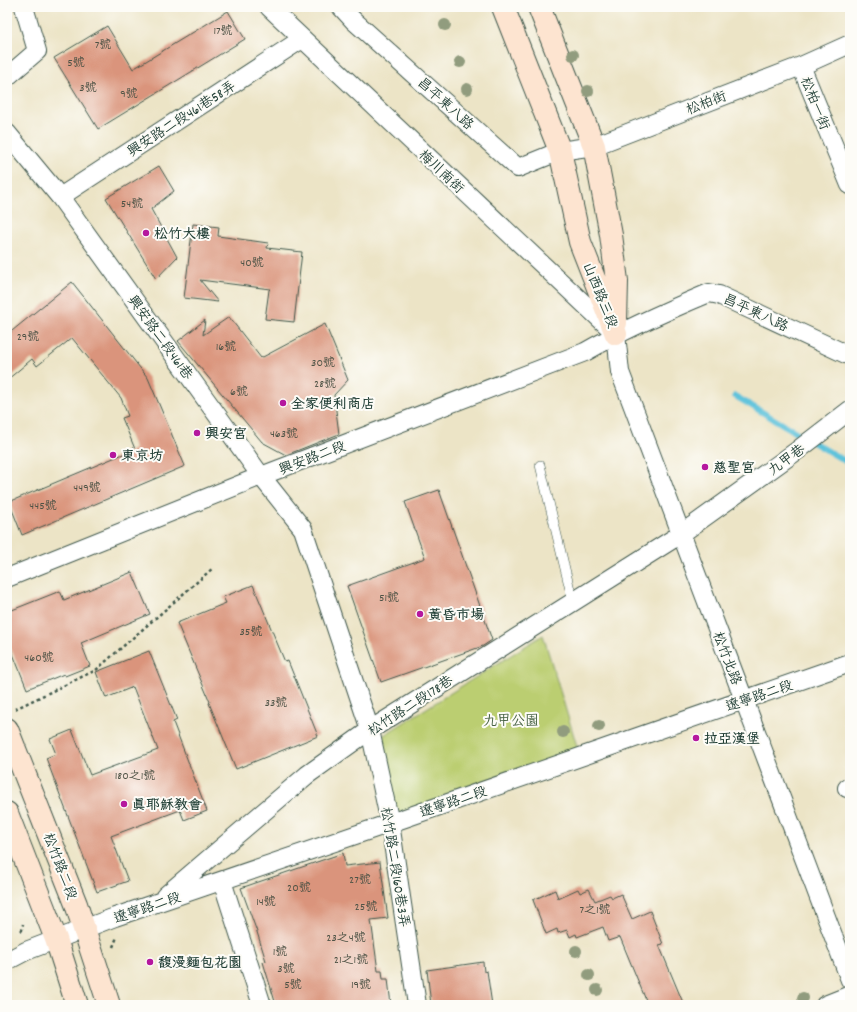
<svg xmlns="http://www.w3.org/2000/svg" width="857" height="1012" font-family="Dekko,'LXGW WenKai TC',sans-serif">
<rect width="100%" height="100%" fill="#fdfcf7"/>
<filter id="ink" filterUnits="userSpaceOnUse"><feTurbulence type="fractalNoise" baseFrequency=".025" numOctaves="2"/><feDisplacementMap in="SourceGraphic" scale="8" xChannelSelector="R" yChannelSelector="G"/><feConvolveMatrix kernelMatrix="1 2 1 2 8 2 1 2 1" color-interpolation-filters="sRGB"/></filter>
<filter id="wash" filterUnits="userSpaceOnUse"><feTurbulence type="fractalNoise" baseFrequency=".012" numOctaves="4" result="noise"/><feDisplacementMap in="SourceGraphic" scale="16" xChannelSelector="R" yChannelSelector="G"/><feGaussianBlur stdDeviation="0.9" result="paint"/><feColorMatrix in="noise" values="0 0 0 0 0 0 0 0 0 0 0 0 0 0 0 0 0 1.4 0 .05"/><feComposite in="paint" operator="in"/></filter>
<g filter="url(#wash)">
<rect width="100%" height="100%" fill="#ece4c6"/>
<path fill="#bbce71" stroke="#6d8652" d="M543,635L580,756L393,818L376,740Z"/>
<g fill="none" stroke-linecap="round" stroke-linejoin="round">
<path stroke="#5ec3db" stroke-width="6" d="M735,396L850,464"/>
</g>
<g id="blocks">
<path fill="#da947b" d="M228,11L245,39L98,129L54,58L107,26L133,69Z
M159,166L174,191L151,209L177,257L156,279L106,198Z
M193,224L219,227L218,236L268,243L267,248L302,252L294,322L265,319L269,290L270,289L200,280L218,302L184,298Z
M72,282L148,378L185,466L22,535L9,502L135,449L122,418L128,416L121,398L72,338L37,366L32,359L7,380V335Z
M229,317L261,358L325,324L348,380L334,395L339,434L286,455L262,442L178,341L205,320L203,335Z
M439,490L492,640L483,646L381,682L347,586L425,558L405,502Z
M132,572L150,614L81,643L90,666L65,676L64,674L27,689L7,639V612L60,591L64,600Z
M253,585L285,662L288,661L318,736L236,769L209,703L210,702L177,623L226,603L223,597Z
M149,651L177,720L173,722L207,811L184,820L180,810L111,836L128,881L97,892L46,758L56,754L50,739L72,730L90,775L158,750L133,687L106,698L96,672Z
M343,853L345,866L380,862L388,918L371,920L378,971H382L383,979H388L391,1005H276L263,962L266,961L257,932L241,888Z
M578,889L580,893L589,889L595,901L610,895L612,898L621,894L632,919L650,911L663,944L659,945L684,1005H648L620,937L608,941L603,927L577,937L576,934L570,937L567,930L558,933L557,929L546,934L533,900L555,890L558,898Z
M483,962L484,972L487,971L492,1005H431L427,970Z"/>
</g>
</g>
<g filter="url(#ink)">
<use href="#blocks" fill-opacity="0" stroke="#3e564a" stroke-width="1"/>
<g fill="none" stroke-linecap="round" stroke-linejoin="round">
<g stroke="#3e564a" stroke-width="10">
<path id="lane" d="M540,465L573,602"/>
</g>
<g stroke="#3e564a" stroke-width="20">
<path id="street" d="M269,7L615,333
M341,7L353,20L518,168L560,151L594,146L801,66L850,44
M801,66L850,185
M7,77L37,51L24,7
M7,133L60,197L261,476L303,529L370,730L390,823L417,1005
M60,197L302,39
M616,334L620,372L850,980
M7,578L261,476L585,352C625,329 666,311 709,293L719,295L850,356
M847,788L850,787
M222,881L262,1005
M165,896L307,775L370,730L681,534L798,450L850,410
M7,961L26,951L115,917L405,818L850,663
M825,1005L850,995"/>
</g>
<g stroke="#3e564a" stroke-width="24">
<path id="secondary" d="M503,7L560,151L580,242L616,334
M539,7L594,146L611,235L617,281L616,323
M7,729L76,904L109,1005
M7,813L56,939L77,1005"/>
</g>
<path stroke="#3e564a" stroke-width="2.5" stroke-dasharray="3 3" stroke-linecap="butt" d="M15,709L96,670L213,568
M21,931L22,930L23,924
M113,947L117,937"/>
<use href="#lane" stroke="#fff" stroke-width="9"/>
<use href="#street" stroke="#fff" stroke-width="18"/>
<use href="#secondary" stroke="#fde4d0" stroke-width="22"/>
</g>
<g fill="#919c7e">
<circle cx="445" cy="25" r="6"/>
<circle cx="573" cy="55" r="6"/>
<circle cx="460" cy="62" r="6"/>
<circle cx="467" cy="89" r="6"/>
<circle cx="588" cy="91" r="6"/>
<circle cx="599" cy="726" r="6"/>
<circle cx="563" cy="732" r="6"/>
<circle cx="576" cy="951" r="6"/>
<circle cx="589" cy="975" r="6"/>
<circle cx="597" cy="990" r="6"/>
<circle cx="803" cy="998" r="6"/>
</g>
</g>
<g fill="#b5179e" stroke="#fdfcf7" stroke-width="1.5">
<circle cx="146" cy="233" r="4"/>
<circle cx="283" cy="403" r="4"/>
<circle cx="197" cy="433" r="4"/>
<circle cx="113" cy="455" r="4"/>
<circle cx="705" cy="467" r="4"/>
<circle cx="420" cy="614" r="4"/>
<circle cx="696" cy="738" r="4"/>
<circle cx="124" cy="804" r="4"/>
<circle cx="150" cy="962" r="4"/>
</g>
<g text-anchor="middle" stroke-width="4" stroke-linejoin="round" paint-order="stroke">
<g font-size="12" fill="#4e5346">
<text x="223" y="34">17號</text>
<text x="103" y="48">7號</text>
<text x="76" y="66">5號</text>
<text x="88" y="91">3號</text>
<text x="129" y="97">9號</text>
<text x="132" y="207">54號</text>
<text x="252" y="266">40號</text>
<text x="28" y="340">29號</text>
<text x="226" y="350">16號</text>
<text x="323" y="366">30號</text>
<text x="325" y="387">28號</text>
<text x="239" y="395">6號</text>
<text x="284" y="437">463號</text>
<text x="87" y="491">449號</text>
<text x="43" y="509">445號</text>
<text x="389" y="601">51號</text>
<text x="251" y="635">35號</text>
<text x="39" y="661">460號</text>
<text x="276" y="706">33號</text>
<text x="135" y="779">180之1號</text>
<text x="360" y="883">27號</text>
<text x="299" y="891">20號</text>
<text x="266" y="905">14號</text>
<text x="366" y="910">25號</text>
<text x="595" y="913">7之1號</text>
<text x="346" y="941">23之4號</text>
<text x="280" y="955">1號</text>
<text x="351" y="963">21之1號</text>
<text x="286" y="972">3號</text>
<text x="293" y="988">5號</text>
<text x="361" y="988">19號</text>
</g>
<g font-size="14" fill="#1f3d34" stroke="#fdfcf7">
<text transform="translate(706 102) rotate(-21)" y="5">松柏街</text>
<text transform="translate(446 103) rotate(42)" y="5">昌平東八路</text>
<text transform="translate(816 103) rotate(68)" y="5">松柏一街</text>
<text transform="translate(181 118) rotate(-33)" y="5">興安路二段461巷58弄</text>
<text transform="translate(442 171) rotate(43)" y="5">梅川南街</text>
<text transform="translate(601 295) rotate(68)" y="5">山西路三段</text>
<text transform="translate(756 312) rotate(25)" y="5">昌平東八路</text>
<text transform="translate(161 337) rotate(54)" y="5">興安路二段461巷</text>
<text transform="translate(312 457) rotate(-21)" y="5">興安路二段</text>
<text transform="translate(786 459) rotate(-36)" y="5">九甲巷</text>
<text transform="translate(728 658) rotate(69)" y="5">松竹北路</text>
<text transform="translate(759 695) rotate(-19)" y="5">遼寧路二段</text>
<text transform="translate(410 705) rotate(-33)" y="5">松竹路二段178巷</text>
<text transform="translate(453 801) rotate(-19)" y="5">遼寧路二段</text>
<text transform="translate(61 866) rotate(69)" y="5">松竹路二段</text>
<text transform="translate(396 867) rotate(81)" y="5">松竹路二段160巷3弄</text>
<text transform="translate(147 907) rotate(-19)" y="5">遼寧路二段</text>
</g>
<g font-size="14" font-weight="bold" fill="#1f3d34" stroke="#fdfcf7" text-anchor="start">
<text x="154" y="238">松竹大樓</text>
<text x="291" y="408">全家便利商店</text>
<text x="205" y="438">興安宮</text>
<text x="121" y="460">東京坊</text>
<text x="713" y="472">慈聖宮</text>
<text x="428" y="619">黃昏市場</text>
<text x="704" y="743">拉亞漢堡</text>
<text x="132" y="809">真耶穌教會</text>
<text x="158" y="967">馥漫麵包花園</text>
</g>
<g font-size="14" fill="#466143" stroke="#fdfcf7">
<text x="511" y="725">九甲公園</text>
</g>
</g>
<rect width="857" height="1012" fill="none" stroke="#fdfcf7" stroke-width="24"/>
</svg>
